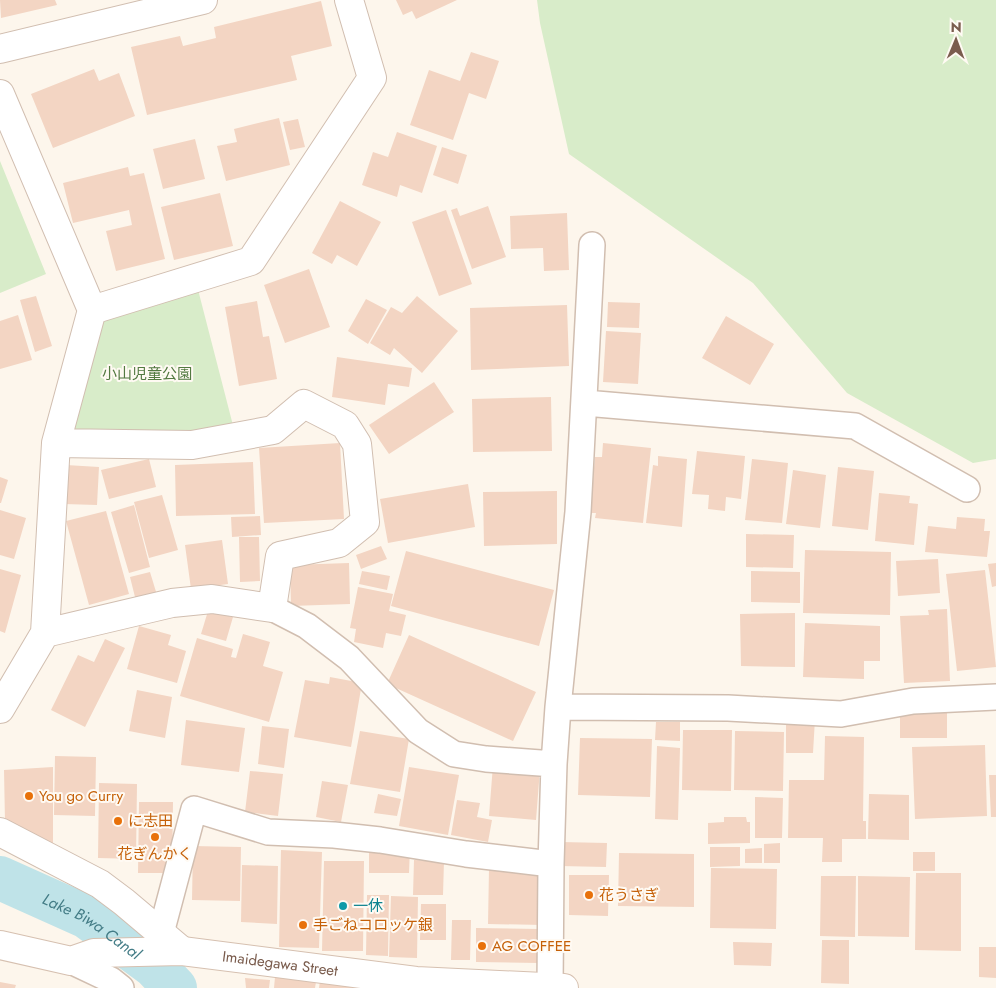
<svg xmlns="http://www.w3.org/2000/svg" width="996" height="988" font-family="Jost,'Noto Sans JP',sans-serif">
<rect width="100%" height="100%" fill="#fdf6ec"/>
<path fill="#d8ecc9" d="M537,0H996V459L973,463L847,393L753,283L569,154L540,23Z
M0,161L46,274L0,293Z
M195,278L236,437L56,443L92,310Z"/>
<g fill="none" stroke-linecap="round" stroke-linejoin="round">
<path stroke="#bfe3e8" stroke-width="44" id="s1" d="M0,878L87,917L154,966L175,988"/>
</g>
<path fill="#f3d5c3" d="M0,0H55L57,5L1,18Z
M396,0H457L416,19L412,11L403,15Z
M321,1L332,46L291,56L297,80L147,115L131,47L180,36L183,46L216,38L214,27Z
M471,52L499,61L486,99L469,93L453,140L410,125L429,70L460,81Z
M94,69L99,81L119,73L135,116L53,148L31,94Z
M279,118L290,165L226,181L217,146L237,142L234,129Z
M298,119L305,147L290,150L283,122Z
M397,132L437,146L422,193L400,185L397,197L362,185L373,152L388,157Z
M195,139L205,179L163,189L153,149Z
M442,147L467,155L458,184L433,175Z
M128,167L130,176L144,173L165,259L116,271L106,231L132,225L129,210L73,223L63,183Z
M220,193L233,246L174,260L161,207Z
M340,201L381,222L357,266L337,255L332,264L312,253Z
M488,206L506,257L472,269L451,210L457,208L460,216Z
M446,210L472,284L439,296L412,222Z
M567,213L569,270L544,271L543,248L511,249L510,216Z
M309,269L330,327L285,343L264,285Z
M36,296L52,346L35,352L20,300Z
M417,296L458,331L422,373L394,348L390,355L370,343L391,307L402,313Z
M366,299L387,310L368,344L348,331Z
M257,301L263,337L269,336L277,379L239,386L225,307Z
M608,302L640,303L639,328L607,327Z
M567,305L569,366L471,370L470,308Z
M18,315L32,360L0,369V321Z
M726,316L774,344L750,385L702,358Z
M606,331L641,333L638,384L603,382Z
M337,357L412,368L409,387L388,384L385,405L332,397Z
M434,382L454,412L389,454L369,425Z
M551,397L552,451L473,452L472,399Z
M340,443L344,519L264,523L259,448Z
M603,443L651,448L643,523L595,518L596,513H590L595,457H602Z
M697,451L745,456L741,499L726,497L725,511L708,509L709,495L692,494Z
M658,456L687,459L682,527L646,523L653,465L658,466Z
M149,459L156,487L109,499L101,470Z
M752,459L788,463L782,523L745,520Z
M253,462L255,514L176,516L175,465Z
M66,465L99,467L97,505L64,504Z
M838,467L874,471L868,530L832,526Z
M793,470L826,475L820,528L786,524Z
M0,477L8,480L1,503H0Z
M468,484L475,527L388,543L380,499Z
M557,491V544L484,546L483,492Z
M879,493L910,496L909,503L918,504L914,545L875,541Z
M162,495L178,550L149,558L134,502Z
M134,505L150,567L129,573L111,512Z
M0,510L26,518L14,559L0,555Z
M106,511L129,594L89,605L66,521Z
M260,516L261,535L232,537L231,517Z
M957,517L985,519L984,531H990L987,557L925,552L928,526L956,529Z
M746,534L794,535L793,568L746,567Z
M239,537H259L260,581L240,582Z
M222,540L228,584L191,589L185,545Z
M381,546L387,559L361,569L356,555Z
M805,550L891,552L890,615L803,613Z
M406,551L554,590L539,646L391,606Z
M938,559L940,593L898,596L896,561Z
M349,563L350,604L291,606L290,565Z
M996,563V586L992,587L988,564Z
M0,569L21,575L5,633L0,631Z
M985,570L996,667L957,671L946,574Z
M362,571L390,576L387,590L359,584Z
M751,571L800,572V603L751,602Z
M150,572L157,595L136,601L130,577Z
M358,587L393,594L389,611L406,615L401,636L386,633L383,648L354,642L356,629L350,628Z
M947,609L950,681L904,683L900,616L929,615L928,610Z
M208,611L233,617L226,641L201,634Z
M795,613V667L741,666L740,614Z
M805,623L880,626V661H864V679L803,677Z
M139,626L171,635L168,645L186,651L177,683L127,669Z
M243,634L270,642L263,666L283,672L269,722L180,696L197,638L233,649L231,657L236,658Z
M409,635L536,692L513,741L387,684Z
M105,639L125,648L85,727L51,710L78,655L94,662Z
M330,677L362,683L351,747L294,737L305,680L329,684Z
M137,690L172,697L165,738L129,731Z
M900,712H947V738H900Z
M786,718L815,719L813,753H786Z
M186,720L245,728L239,772L181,765Z
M656,722H680V741L655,740Z
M262,726L289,729L284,768L258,764Z
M683,730H732L731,791L682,790Z
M360,731L409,739L400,792L350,784Z
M735,731L784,732L783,791L734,790Z
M825,736L864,737L863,821H866V839H842V862H822L823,838H788L789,780H824Z
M580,738L652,739L650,797L578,795Z
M985,745L987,816L915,819L912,747Z
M657,746L680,748L678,820L655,819Z
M55,756L96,757L95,816L54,815Z
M493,765L540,769L536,820L489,816Z
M53,767V845L5,822L4,770Z
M409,767L459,775L448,835L399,826Z
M250,771L283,774L278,816L245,812Z
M989,775H996V817H991Z
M322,781L348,785L341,822L316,817Z
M99,783L137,784L136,859L98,858Z
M378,794L401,799L397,816L374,813Z
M869,794L909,795V840L868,839Z
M755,797L783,798L782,838H755Z
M457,800L480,803L477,817L492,820L488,842L451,835Z
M139,802H173L172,873H138Z
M724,817H746L747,822H750V843L708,844V823L724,822Z
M561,842L607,843L606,867L560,866Z
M780,843V863H764V844Z
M193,846L241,847L240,901L192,900Z
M710,847H740V866L710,867Z
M369,848H410L409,873H369Z
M762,848V863H745V849Z
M281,850L322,852L319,948L279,947Z
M913,852H935V871H913Z
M619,853L694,854V907L618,906Z
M414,860L444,861L443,895H413Z
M324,861H364L363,951H322Z
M242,865L278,866L277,924L241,922Z
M711,868L777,869L776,929L710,928Z
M489,869H543V925L488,924Z
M916,873H961V951L915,950Z
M569,875H609L608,916L569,915Z
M821,876H856L855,937L820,936Z
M858,876L910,877L909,937L858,936Z
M367,895H389L388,956L366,955Z
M391,896L418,897L417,958L389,957Z
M421,904H446V940H420Z
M452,920H471L470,960H451Z
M476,928L539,929L538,963L476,962Z
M822,940H849V984L821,983Z
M733,942L772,943L771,966L734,965Z
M979,947H996V978L979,977Z
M275,977L316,982L315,988H274Z
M245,978L270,980L269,988H246Z
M320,981L356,985V988H319Z
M0,982L16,985L15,988H0Z"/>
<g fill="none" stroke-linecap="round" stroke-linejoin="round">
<g stroke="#d1beb0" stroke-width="28">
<path id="service" d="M585,403L855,426L967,489
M272,608L307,626L349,658L418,731L454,754L486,759L554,764
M558,707L728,708L841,714L913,701L996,697
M161,933L194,809L268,832L334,835L380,840L466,854L551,864
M71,961L111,980L121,988
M550,988L551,864L554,764L558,707L578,512L592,245"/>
</g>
<g stroke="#d1beb0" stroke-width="30">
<path id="minor" d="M0,49L203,0
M0,94L92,310L56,443L45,633L0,709
M92,310L251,261L372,78L349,0
M45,633L172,603L212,599L272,608L280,556L339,543L365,522L357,444L345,425L304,404L273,430L192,445L56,443
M0,832L100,884L124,902L182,951"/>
</g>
<g stroke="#d6c0b0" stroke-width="30">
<g id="secondary">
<path id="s2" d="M0,945L71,961L94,953L182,951L416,981L564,988"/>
</g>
</g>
<use href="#service" stroke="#fff" stroke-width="25"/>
<use href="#minor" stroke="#fff" stroke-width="28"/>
<use href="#secondary" stroke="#fff" stroke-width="28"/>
</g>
<g fill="#e8710a" stroke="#fffaf3" stroke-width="2">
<circle cx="29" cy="796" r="5"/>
<circle cx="118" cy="821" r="5"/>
<circle cx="155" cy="837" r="5"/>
<circle cx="589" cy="895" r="5"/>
<circle cx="303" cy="925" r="5"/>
<circle cx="482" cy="946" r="5"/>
</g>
<circle fill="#0f9aa8" stroke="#fffaf3" stroke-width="2" cx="343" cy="906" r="5"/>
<g text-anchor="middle" stroke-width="4" stroke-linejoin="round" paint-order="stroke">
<g font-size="15" fill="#537a41" stroke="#fffaf3">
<text x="147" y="379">小山児童公園</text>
</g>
<g font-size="15" fill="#c56008" stroke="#fffaf3" text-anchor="start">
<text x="39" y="801">You go Curry</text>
<text x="128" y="826">に志田</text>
<text x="155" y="859" text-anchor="middle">花ぎんかく</text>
<text x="599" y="900">花うさぎ</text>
<text x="313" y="930">手ごねコロッケ銀</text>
<text x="492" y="951">AG COFFEE</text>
</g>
<g font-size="15" fill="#0d838f" stroke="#fffaf3" text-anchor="start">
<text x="353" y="911">一休</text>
</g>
<g font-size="15" fill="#7a5c4d" stroke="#fffaf3">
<text dy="5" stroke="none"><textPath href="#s2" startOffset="284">Imaidegawa Street</textPath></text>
</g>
<g font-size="16" font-style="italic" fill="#437c86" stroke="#fffaf3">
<text dy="6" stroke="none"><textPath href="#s1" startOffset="104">Lake Biwa Canal</textPath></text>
</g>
</g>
<g transform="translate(956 40) rotate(1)" stroke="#fffaf3" stroke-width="4" paint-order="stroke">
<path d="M0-4L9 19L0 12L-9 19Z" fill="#7a5c4d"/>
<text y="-8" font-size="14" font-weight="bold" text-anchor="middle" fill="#7a5c4d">N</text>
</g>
</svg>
